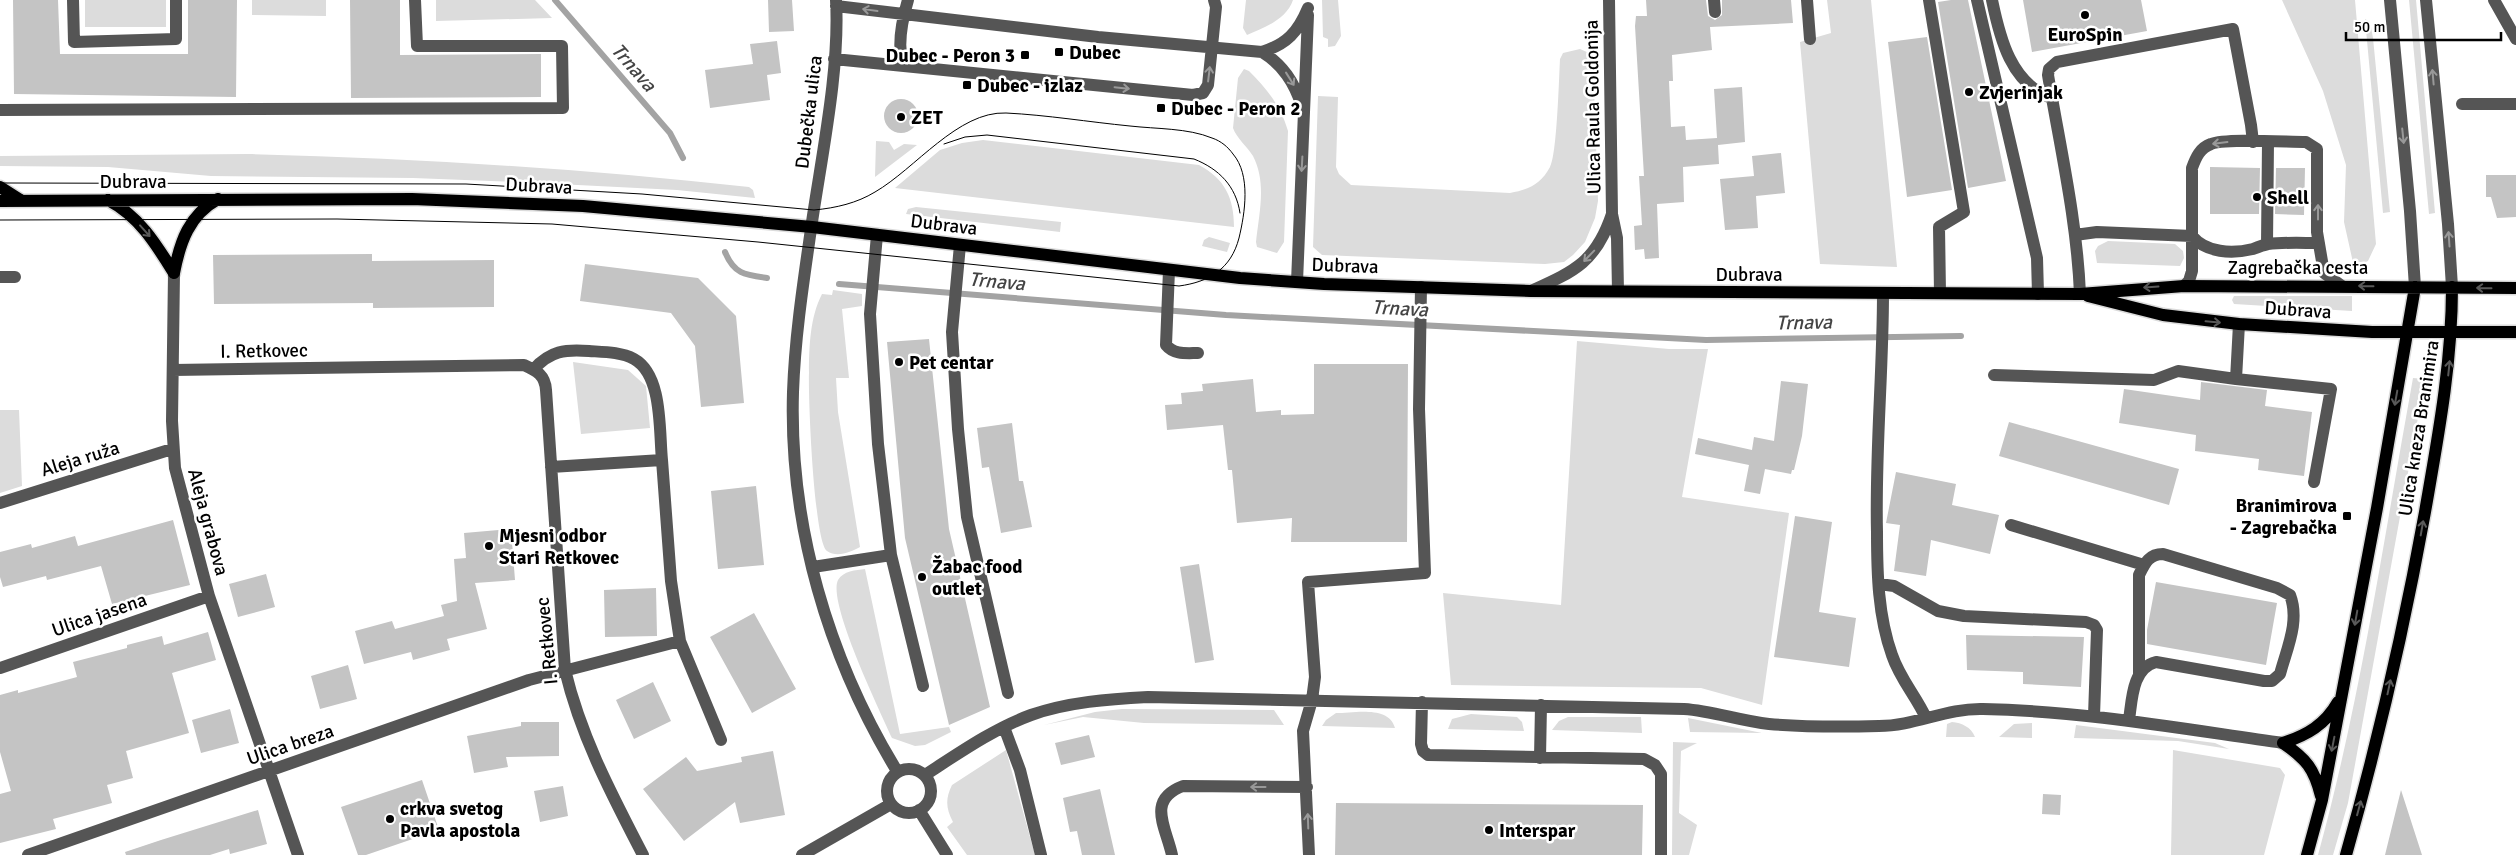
<svg xmlns="http://www.w3.org/2000/svg" width="2516" height="855" font-family="Signika,sans-serif">
<rect width="100%" height="100%" fill="#fff"/>
<path fill="#dcdcdc" d="M85,0H166V27H85Z
M252,0H326V16L252,15Z
M436,0H535L552,18L436,21Z
M1246,0H1293C1286,20 1265,27 1247,35L1243,28Z
M1322,0H1338L1341,36L1335,46L1328,47V39L1323,37Z
M1827,0H1871L1897,267L1820,264L1800,42L1831,33Z
M2282,0H2355L2376,244L2368,261L2354,267L2344,222L2346,165L2323,91Z
M2409,0H2416L2435,213L2429,214Z
M2365,19L2370,22L2373,38L2390,212L2383,213Z
M1580,49L1589,53L1593,59L1598,201L1595,218L1585,242L1573,255L1564,262L1545,264L1322,255L1313,247L1318,96L1338,97L1336,167L1339,174L1351,185L1510,193C1528,190 1541,184 1550,167C1557,155 1559,79 1560,59L1563,53Z
M1244,69L1249,71C1267,89 1281,106 1288,131L1284,242L1277,253L1257,247L1256,242C1259,213 1267,183 1253,156C1247,146 1237,139 1233,128L1238,78Z
M983,140L1199,165C1225,179 1234,198 1234,227L895,188L940,150L962,143Z
M876,141L889,142L894,150L904,144L917,145L875,177Z
M248,154C416,158 582,169 749,187L753,190L755,198L677,190L518,182L413,178L211,176L108,167L0,166V156Z
M916,207L1061,222L1060,232L906,214L908,209Z
M1209,237L1230,243L1227,252L1202,246L1204,240Z
M2108,241L2175,244L2183,251L2184,258L2180,266L2097,263L2095,251L2098,246Z
M833,290L862,294V306L842,309L849,378H836L838,412L860,547C851,552 837,558 827,551C814,542 808,396 809,373C809,347 810,317 822,294L832,295Z
M2234,296H2352V311L2234,304L2232,300Z
M1577,341L1669,349H1708L1682,497L1789,513L1762,705L1701,688L1451,685L1443,593L1561,605Z
M573,362L628,370L646,386L650,428L581,434Z
M2413,378L2425,379L2348,803L2333,855H2318C2361,699 2384,537 2413,378Z
M0,410H19L22,486L0,493Z
M865,569L900,734L949,727L951,732L925,745L915,746L892,738C881,713 827,602 838,580C843,571 856,570 865,569Z
M1122,709L1274,710L1284,725L1144,723L1083,717L1044,725L1095,712Z
M1336,713C1354,713 1389,705 1395,728L1322,726L1326,720Z
M1471,714L1517,717L1522,722L1524,731L1448,729L1452,719Z
M1568,717H1641L1642,733L1552,730L1559,721Z
M1688,718L1762,733L1690,732Z
M1952,722C1962,723 1971,727 1975,737H1946L1947,724Z
M2032,723V738L1999,737L2014,724Z
M2076,725L2215,743L2229,749L2178,741L2074,738Z
M1673,742L1697,743L1681,751L1679,813L1697,825L1689,855H1672Z
M1006,750L1035,855H967L947,827L953,822C946,809 945,799 952,785Z
M2173,750L2280,768L2285,775L2264,855H2171Z"/>
<g fill="none" stroke-linecap="round" stroke-linejoin="round">
<path stroke="#a3a3a3" stroke-width="6" d="M555,0L670,133L683,158
M725,252C734,274 745,275 767,278
M839,284L1226,315L1706,340L1961,336"/>
</g>
<path fill="#c4c4c4" d="M13,0H58L60,54H188V0H237L236,97L14,94Z
M350,0H400V55L541,54V97L351,98Z
M768,0H792L794,31L769,32Z
M1646,0H1706L1708,16L1715,20L1722,15V0H1791L1793,23L1710,27L1712,50L1672,55L1673,81H1669L1671,127L1685,126L1686,140L1717,138L1714,89L1742,87L1745,142L1718,145L1719,164L1683,167L1684,202L1657,204L1659,258L1645,259L1644,249L1635,250L1634,226L1642,225L1639,176H1644L1635,26L1636,16H1647Z
M1951,0H1968L2006,181L1968,188L1938,2Z
M2023,0H2141L2147,31L2032,52Z
M1927,37L1952,190L1907,197L1888,42Z
M777,41L781,73L767,75L770,100L710,108L705,70L753,64L750,44Z
M884 116a17 17 0 1 1 34 0a17 17 0 1 1-34 0Z
M1781,153L1785,193L1756,196L1758,228L1725,230L1720,179L1754,176L1752,156Z
M2210,167L2260,168L2259,214H2210Z
M2276,168H2305L2304,215L2275,214Z
M2486,175H2516V217L2497,218L2491,197H2486Z
M372,254V261L494,260V307L373,308V303L214,304L213,255Z
M585,264L698,278L736,316L744,403L701,407L695,346L671,313L580,301Z
M929,339L949,529L990,707L949,725L905,538L887,342Z
M1314,364H1408L1407,542H1291L1292,518L1237,523L1232,470H1228L1223,425L1167,430L1165,405L1182,404L1181,393L1203,391L1202,384L1253,379L1256,412L1281,410V415L1314,414Z
M1781,381L1808,384L1802,436L1794,470H1792L1791,474L1765,469L1760,494L1744,491L1749,465L1695,454L1698,438L1752,450L1754,437L1774,441Z
M2201,382L2267,390L2265,406L2312,412L2304,476L2258,470L2259,459L2195,451L2196,435L2119,423L2124,389L2200,400Z
M2009,422L2179,469L2169,505L1999,456Z
M1012,423L1019,481H1023L1032,527L1001,533L989,467L982,468L977,428Z
M1896,472L1956,484L1952,505L1999,515L1990,554L1931,540L1926,576L1894,571L1900,525L1886,523Z
M756,486L764,565L718,569L711,491Z
M1795,516L1832,522L1819,612L1856,618L1849,667L1774,657Z
M173,520L190,585L112,604L101,566L47,580L46,576L3,587L0,577V552L31,544L32,548L75,536L78,546Z
M511,529L515,580L475,583L487,629L447,639L450,650L413,660L411,652L364,664L355,631L392,621L395,629L444,616L441,605L457,601L454,559L466,558L464,533Z
M1199,564L1214,660L1195,663L1180,567Z
M266,574L275,607L238,617L229,584Z
M2156,582L2277,603L2266,665L2147,644V630Z
M656,588L657,636L605,637L604,590Z
M754,613L796,689L752,713L710,637Z
M208,632L216,660L172,673L189,733L126,751L133,778L107,785L112,803L53,819L56,829L0,843V794L11,791L0,752V695L18,690V693L77,677L73,662L127,648V645L162,636L164,645Z
M1966,635L2084,637L2081,687L2023,684V672L1967,670Z
M348,665L357,699L320,709L311,676Z
M653,682L671,721L634,739L616,700Z
M230,709L239,743L201,753L192,720Z
M521,722H559V756L506,757L508,767L474,773L467,736L521,726Z
M1089,735L1095,757L1061,765L1055,743Z
M773,751L785,815L740,823L735,802L684,841L643,789L686,757L697,771L742,762L741,757Z
M422,780L439,830L366,855H358L341,807Z
M563,786L568,816L540,822L534,791Z
M1100,789L1115,855H1082L1077,831L1070,832L1063,798Z
M2401,790L2422,855H2385Z
M2043,794L2061,795L2060,815L2042,814Z
M1336,803L1643,805L1642,855H1335Z
M258,810L267,844L230,854L229,849L210,855H126L125,852L161,840Z"/>
<g fill="none" stroke-linecap="round" stroke-linejoin="round">
<g stroke="#dbdbdb" stroke-width="15">
<path id="major" d="M0,187L22,201
M108,200C139,216 156,244 174,273
M0,201L412,199L583,206L812,227L1240,278L1324,284L1531,291L2080,294L2184,286L2516,288
M174,273C180,242 189,215 218,199
M2088,296L2163,315L2239,324L2372,332H2516
M2283,743C2307,735 2325,725 2338,702
M2283,743C2306,759 2314,768 2321,796
M2307,855L2322,800L2377,508L2415,287
M2346,855C2378,742 2404,628 2425,512C2438,437 2452,364 2452,287"/>
</g>
<path stroke="#555" stroke-width="12" d="M73,0L74,42L176,39V0
M836,0C840,68 822,154 812,222C804,278 795,335 793,392C789,525 828,658 897,771
M1609,0L1612,214L1617,238L1618,291
M1714,0L1715,12
M1807,0L1810,39
M1929,0L1964,212L1939,227L1940,293
M1977,0L2037,258L2038,294
M1992,0C2000,39 2011,83 2051,98
M2390,0L2410,211L2415,287
M2426,0L2448,224L2452,287
M2494,0L2516,39
M836,6L1098,37L1262,52C1287,44 1298,32 1308,8
M1262,52C1283,65 1294,82 1302,106
M834,59L1193,95L1203,93L1208,85L1216,7L1214,0
M903,65C897,45 902,20 908,0
M2462,104H2516
M0,110L563,108L562,46H417L415,0
M877,235L870,314L878,444L891,555L923,686
M2075,235L2097,232L2192,236C2206,253 2232,254 2253,249C2258,247 2263,245 2268,244C2284,242 2302,243 2319,243
M2267,244L2268,142
M960,245L952,332L958,429L967,517L1008,693
M1169,270L1166,345C1174,355 1187,353 1198,353
M174,273L172,421L175,468L209,596L298,855
M0,277H15
M1297,282L1308,15
M2184,286L2189,281L2192,271V168C2196,157 2200,148 2211,144C2226,138 2286,142 2306,142L2317,149V232L2324,273L2342,286
M1531,291C1575,271 1596,262 1612,214
M1883,293C1883,373 1875,452 1877,532C1877,573 1878,616 1892,655C1900,679 1916,696 1926,718
M2080,294C2077,220 2060,147 2048,75L2049,69L2057,62L2233,29L2251,125L2253,142
M2239,324L2236,379L2331,389L2314,482
M534,369C550,351 565,349 589,351C604,352 621,352 634,359C663,375 659,431 662,460
M173,370L524,365C537,371 545,375 546,390L565,670C581,737 612,795 643,855
M1994,375L2154,380L2178,371L2236,379
M551,467L662,460L671,581L680,641L721,740
M0,503L172,449
M2011,525L2144,565
M813,567L891,555
M1879,584L1894,586L1938,611L1964,616L2086,622L2094,625L2097,630L2094,716
M0,668L209,596
M1422,702L1421,744L1423,751L1428,755L1644,759L1655,765L1661,774V855
M2129,720C2132,700 2132,668 2156,662L2264,681H2272L2280,674C2287,648 2300,621 2290,595L2277,588L2163,554C2149,554 2145,563 2139,575V674
M1004,727L1020,770L1041,855
M1540,758L1541,705
M887 791a22 22 0 1 1 44 0a22 22 0 1 1-44 0Z
M925,775C959,753 993,729 1031,715C1068,702 1109,699 1148,697L1684,709C1713,711 1740,721 1769,724C1805,727 1843,727 1879,726C1915,726 1946,708 1983,709C2084,711 2183,729 2283,743
M919,810L947,855
M28,855L529,680L680,641
M802,855L891,804
M1172,855C1166,827 1146,800 1183,786L1307,787
M1309,855L1303,731L1312,700L1315,677L1308,582L1425,573L1419,409L1421,287"/>
<use href="#major" stroke="#000" stroke-width="12"/>
<path stroke="#000" stroke-width="1" d="M944,144L965,137L987,135L1194,159C1219,169 1236,186 1240,213
M0,183L466,184L642,194L814,210C836,208 857,203 875,192C915,169 958,111 1006,113C1047,115 1089,122 1130,126C1156,129 1188,128 1212,138C1221,141 1228,147 1233,154C1251,175 1245,213 1239,238C1231,269 1209,282 1179,286L758,242L552,224L337,219L0,220"/>
</g>
<defs><path id="oneway-shaft" d="M-6 0H5M1.5-3L5.5 0L1.5 3" fill="none" stroke-width="1.6" stroke-linecap="round" stroke-linejoin="round" transform="scale(1.25)"/></defs>
<g stroke="#999">
<use href="#oneway-shaft" transform="translate(870 10) rotate(-172)"/>
<use href="#oneway-shaft" transform="translate(1209 74) rotate(-83)"/>
<use href="#oneway-shaft" transform="translate(2433 77) rotate(-95)"/>
<use href="#oneway-shaft" transform="translate(1290 79) rotate(58)"/>
<use href="#oneway-shaft" transform="translate(1122 88) rotate(6)"/>
<use href="#oneway-shaft" transform="translate(2403 136) rotate(84)"/>
<use href="#oneway-shaft" transform="translate(2220 143) rotate(173)"/>
<use href="#oneway-shaft" transform="translate(1302 164) rotate(93)"/>
<use href="#oneway-shaft" transform="translate(2318 212) rotate(-90)"/>
<use href="#oneway-shaft" transform="translate(2449 239) rotate(-94)"/>
<use href="#oneway-shaft" transform="translate(1589 256) rotate(134)"/>
<use href="#oneway-shaft" transform="translate(1258 787) rotate(-180)"/>
<use href="#oneway-shaft" transform="translate(1308 821) rotate(-92)"/>
</g>
<g stroke="#595959">
<use href="#oneway-shaft" transform="translate(145 231) rotate(48)"/>
<use href="#oneway-shaft" transform="translate(2366 286) rotate(-179)"/>
<use href="#oneway-shaft" transform="translate(2151 287) rotate(176)"/>
<use href="#oneway-shaft" transform="translate(2484 288) rotate(-179)"/>
<use href="#oneway-shaft" transform="translate(2213 322) rotate(5)"/>
<use href="#oneway-shaft" transform="translate(2449 368) rotate(-84)"/>
<use href="#oneway-shaft" transform="translate(2396 398) rotate(100)"/>
<use href="#oneway-shaft" transform="translate(2422 528) rotate(-80)"/>
<use href="#oneway-shaft" transform="translate(2356 618) rotate(100)"/>
<use href="#oneway-shaft" transform="translate(2389 687) rotate(-78)"/>
<use href="#oneway-shaft" transform="translate(2333 744) rotate(101)"/>
<use href="#oneway-shaft" transform="translate(2359 808) rotate(-75)"/>
</g>
<g fill="#000" stroke="#fff" stroke-width="2">
<circle cx="2085" cy="15" r="5"/>
<rect x="1054" y="47" width="10" height="10" rx="2.5"/>
<rect x="1020" y="50" width="10" height="10" rx="2.5"/>
<rect x="962" y="80" width="10" height="10" rx="2.5"/>
<circle cx="1969" cy="92" r="5"/>
<rect x="1156" y="103" width="10" height="10" rx="2.5"/>
<circle cx="901" cy="117" r="5"/>
<circle cx="2257" cy="197" r="5"/>
<circle cx="899" cy="362" r="5"/>
<rect x="2342" y="511" width="10" height="10" rx="2.5"/>
<circle cx="489" cy="546" r="5"/>
<circle cx="922" cy="577" r="5"/>
<circle cx="390" cy="819" r="5"/>
<circle cx="1489" cy="830" r="5"/>
</g>
<g text-anchor="middle" stroke-width="5" stroke-linejoin="round" paint-order="stroke">
<g font-size="19" font-weight="bold" fill="#000" stroke="#fff" text-anchor="start">
<text x="2085" y="41" text-anchor="middle">EuroSpin</text>
<text x="1069" y="59">Dubec</text>
<text x="1015" y="62" text-anchor="end">Dubec - Peron 3</text>
<text x="977" y="92">Dubec - izlaz</text>
<text x="1979" y="99">Zvjerinjak</text>
<text x="1171" y="115">Dubec - Peron 2</text>
<text x="911" y="124">ZET</text>
<text x="2267" y="204">Shell</text>
<text x="909" y="369">Pet centar</text>
<text x="2337" y="512" text-anchor="end">Branimirova<tspan x="2337" dy="22">- Zagrebačka</tspan></text>
<text x="499" y="542">Mjesni odbor<tspan x="499" dy="22">Stari Retkovec</tspan></text>
<text x="932" y="573">Žabac food<tspan x="932" dy="22">outlet</tspan></text>
<text x="400" y="815">crkva svetog<tspan x="400" dy="22">Pavla apostola</tspan></text>
<text x="1499" y="837">Interspar</text>
</g>
<g font-size="19" fill="#000" stroke="#fff">
<text transform="translate(1592 107) rotate(-91)" y="7">Ulica Raula Goldonija</text>
<text transform="translate(808 112) rotate(-83)" y="7">Dubečka ulica</text>
<text x="133" y="188">Dubrava</text>
<text transform="translate(539 185) rotate(3)" y="7">Dubrava</text>
<text transform="translate(944 224) rotate(7)" y="7">Dubrava</text>
<text transform="translate(1345 265) rotate(2)" y="7">Dubrava</text>
<text x="2298" y="274">Zagrebačka cesta</text>
<text x="1749" y="281">Dubrava</text>
<text transform="translate(2298 309) rotate(4)" y="7">Dubrava</text>
<text transform="translate(264 350) rotate(-1)" y="7">I. Retkovec</text>
<text transform="translate(2418 428) rotate(-81)" y="7">Ulica kneza Branimira</text>
<text transform="translate(80 458) rotate(-17)" y="7">Aleja ruža</text>
<text transform="translate(209 522) rotate(75)" y="7">Aleja grabova</text>
<text transform="translate(99 614) rotate(-19)" y="7">Ulica jasena</text>
<text transform="translate(546 641) rotate(-96)" y="7">I. Retkovec</text>
<text transform="translate(290 744) rotate(-19)" y="7">Ulica breza</text>
</g>
<g font-size="20" font-style="italic" fill="#444" stroke="#fff">
<text transform="translate(634 67) rotate(49)" y="7">Trnava</text>
<text transform="translate(997 281) rotate(5)" y="7">Trnava</text>
<text transform="translate(1400 308) rotate(3)" y="7">Trnava</text>
<text transform="translate(1804 322) rotate(-1)" y="7">Trnava</text>
</g>
</g>
<path d="M2346 32v8h155v-8" fill="none" stroke="#000000" stroke-width="2.5"/>
<text x="2354" y="32" font-size="15" fill="#000000" stroke="#ffffff" stroke-width="4" paint-order="stroke">50 m</text>
</svg>
